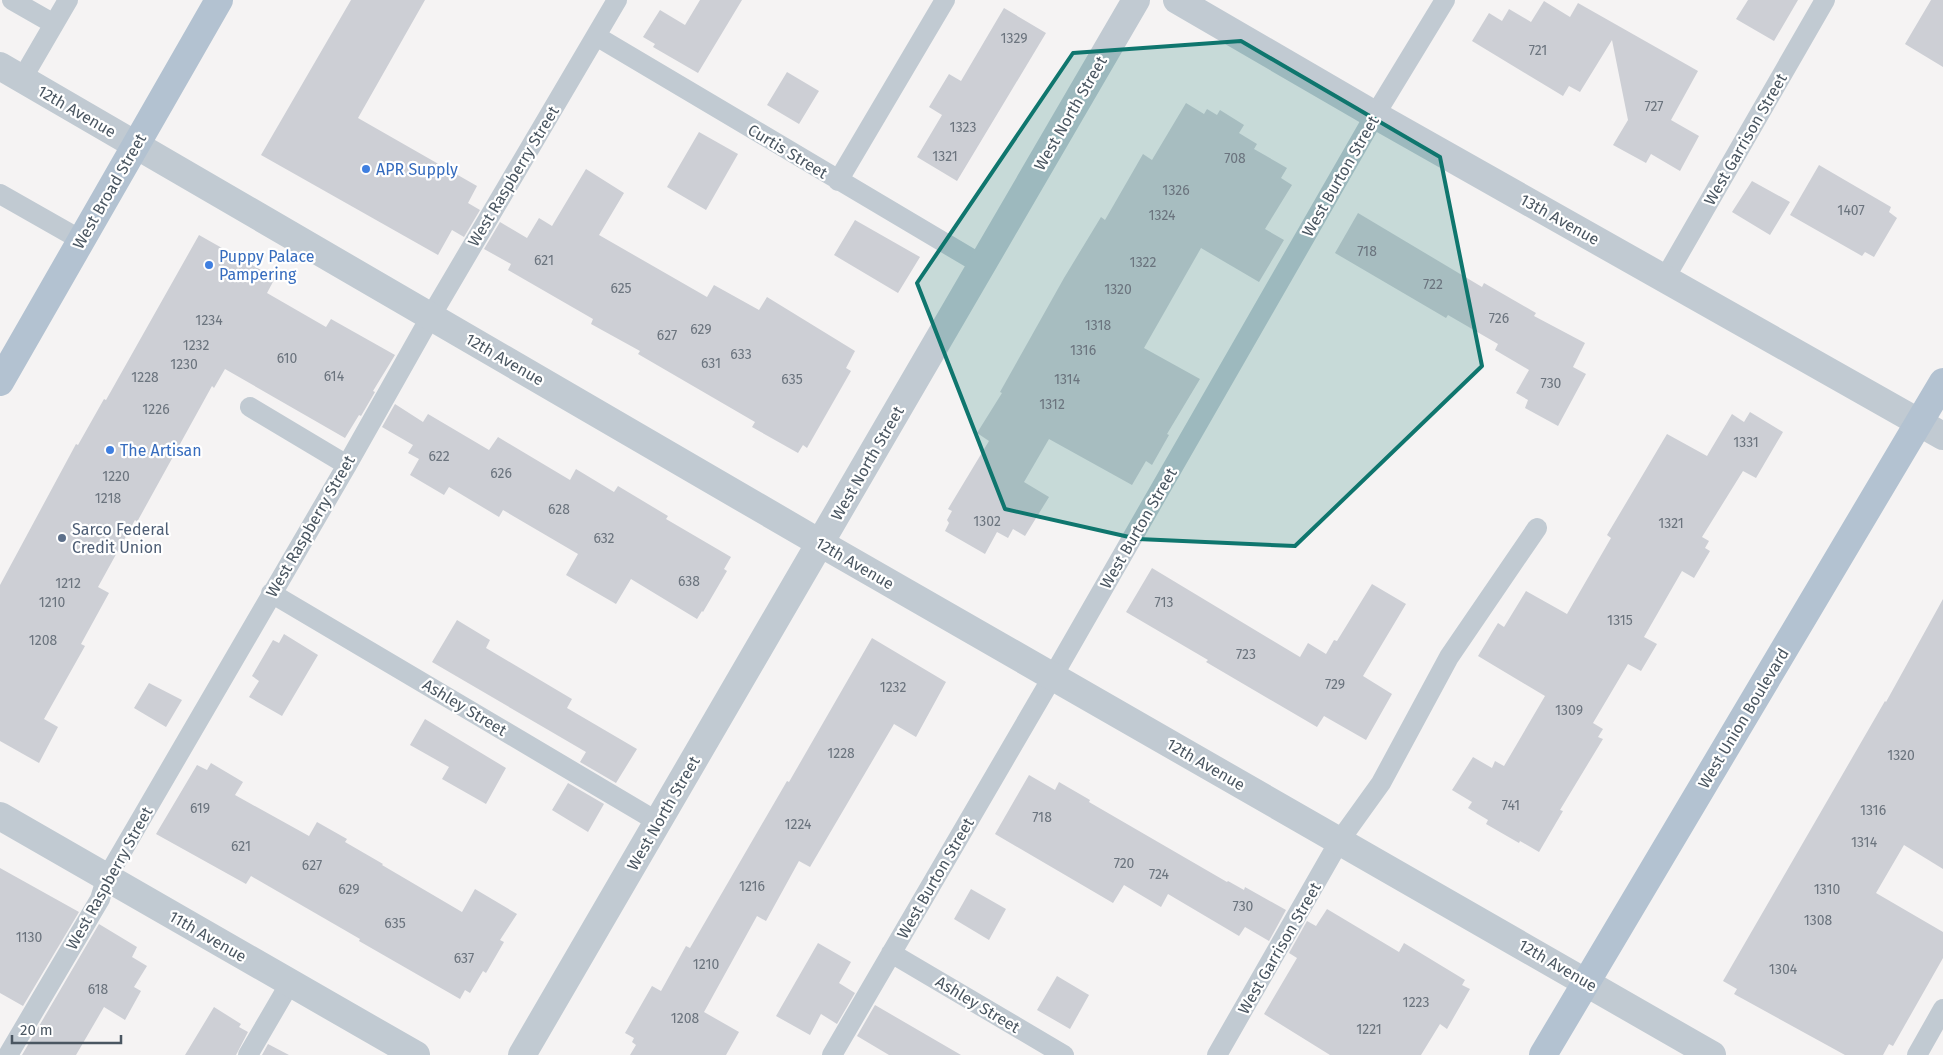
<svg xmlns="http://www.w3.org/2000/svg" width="1943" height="1055" font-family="'Fira Sans',sans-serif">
<rect width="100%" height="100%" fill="#f5f3f3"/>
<path fill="#cdcfd5" d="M351,0H425L358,118L477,186L468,203L480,210L464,237L452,230L438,255L261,155Z
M700,0H742L698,73L653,47L655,44L643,37L660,10L685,25Z
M1748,0H1798L1774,41L1736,19Z
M1931,0H1943V67L1905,44Z
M1544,1L1570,17L1578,3L1698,71L1671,120L1699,136L1680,171L1651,154L1646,163L1613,145L1628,120L1612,40L1580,92L1569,86L1563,96L1472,41L1489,13L1502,21L1509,9L1531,22Z
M1004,8L1046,33L957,181L917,157L942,115L929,107L949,74L961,81Z
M787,72L819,91L799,124L767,105Z
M1186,103L1204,114L1207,109L1217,115L1220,110L1244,125L1239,133L1257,144L1254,149L1287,168L1281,178L1292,185L1265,229L1284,240L1259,282L1201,248L1144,348L1200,379L1167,434L1169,435L1152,465L1146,461L1132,485L1049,439L1024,482L1049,497L1025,536L1013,529L1008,538L997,532L985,554L945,531L949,523L947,520L952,511L948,509L989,441L977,433L1002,393L1000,392L1064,278L1101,217L1105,220L1143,154L1152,160Z
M699,132L738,154L706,210L667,187Z
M1819,165L1891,207L1889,212L1897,218L1874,257L1865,252L1862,256L1790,215Z
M586,169L624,193L599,235L707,297L714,285L759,310L767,297L855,351L846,368L851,371L807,448L803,445L798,453L752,427L755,422L638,354L640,351L591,324L593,319L508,270L511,264L484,249L500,222L527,238L539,218L552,226Z
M1752,181L1790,202L1770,235L1732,212Z
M1358,213L1482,287L1484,283L1536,313L1534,316L1585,343L1573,367L1586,374L1558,426L1525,408L1528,400L1516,393L1529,370L1495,350L1498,344L1448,315L1446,318L1335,253Z
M855,220L920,257L898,293L834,255Z
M199,235L275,278L267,293L326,327L331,319L395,355L373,391L375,392L361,416L359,415L345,438L225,369L214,388L212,386L137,522L135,520L98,587L109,593L81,644L85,646L44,719L58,727L39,763L0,741V585L76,444L78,445L104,399L106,400Z
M395,404L423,422L428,414L489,450L498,437L570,480L576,469L614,492L618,486L668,516L666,519L731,557L724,569L727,571L703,612L702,611L697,619L631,579L616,604L566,575L578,554L503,510L499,517L449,487L444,495L410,475L419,459L408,453L413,445L382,427Z
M1750,412L1783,432L1756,478L1743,471L1702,537L1709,541L1705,548L1710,551L1694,578L1682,571L1644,637L1657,644L1641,671L1628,664L1593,723L1603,729L1598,737L1603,739L1560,810L1563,811L1539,852L1520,841L1519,843L1486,824L1488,820L1468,808L1472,802L1452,790L1473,757L1492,768L1495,761L1504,766L1545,696L1478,656L1498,623L1504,627L1526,591L1567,614L1611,538L1607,535L1667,434L1707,456L1732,414L1744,422Z
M1152,568L1300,657L1308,643L1326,654L1334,640L1337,641L1372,584L1406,604L1363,676L1392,694L1366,740L1324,716L1317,727L1206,662L1208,660L1126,612Z
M1943,599V869L1904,845L1876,893L1943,932V958L1893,1046L1889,1044L1883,1055H1845L1734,994L1737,989L1723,981L1885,701L1886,702Z
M457,620L490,640L486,648L572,699L567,708L637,749L616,783L580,762L586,752L432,662Z
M284,634L318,655L282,716L249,697L259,681L252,676L273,640L279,643Z
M872,638L946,682L916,737L894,724L810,867L799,861L766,921L757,916L704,1012L739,1032L726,1055H630L636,1045L632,1042L634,1038L625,1033L652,986L661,991L686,946L690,948L787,781L789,782Z
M149,683L182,700L166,727L134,708Z
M425,719L506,768L486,804L442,779L449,767L410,745Z
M211,763L243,782L235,795L309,836L317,822L347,839L345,842L383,864L382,865L462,912L475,889L517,914L500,940L504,942L486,973L483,971L470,993L465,990L460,999L359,941L360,939L251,876L246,884L156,834L197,765L207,770Z
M1029,775L1055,790L1059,782L1090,800L1089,802L1227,882L1228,881L1244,890L1245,887L1286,910L1269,941L1245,927L1239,936L1168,894L1161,907L1124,885L1113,903L995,834Z
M568,783L604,804L588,832L552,810Z
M0,868L79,912L23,1006L0,993Z
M971,889L1006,909L989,940L954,919Z
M1327,909L1399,952L1404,943L1465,980L1462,985L1470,989L1447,1029L1440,1024L1421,1055H1330L1264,1014L1297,958L1289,953L1307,921L1316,926Z
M99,924L137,947L132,957L147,966L134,987L141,991L125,1020L104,1007L76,1055H22Z
M818,943L851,962L839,983L855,993L837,1024L821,1014L810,1035L776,1016Z
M1057,976L1089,995L1070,1029L1037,1010Z
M875,1005L961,1055H889L857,1036Z
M214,1007L241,1024L239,1027L248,1032L236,1055H185Z
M268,1044L289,1055H262Z"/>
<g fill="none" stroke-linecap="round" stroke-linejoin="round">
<path stroke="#c1cad2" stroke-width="20" d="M12,0L54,24
M596,36L982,265
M22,79L68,0
M838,181L945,0
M0,194L81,240
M1665,278L1825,0
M250,407L347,465
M271,593L658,822
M891,953L1064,1055
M8,1055L100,899L106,879L347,465L431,316L617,0
M248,1055L290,983
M832,1055L1053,676L1375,115L1445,0
M1217,1055L1340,840L1381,783L1449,657L1537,528
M1917,1055L1943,1009"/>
<path stroke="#c1cad2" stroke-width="28" d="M1177,0L1375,115L1943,436
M0,66L820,543L1712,1055
M0,816L416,1055
M522,1055L1136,0"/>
<path stroke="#b3c2d1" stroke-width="28" d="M0,382L219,0
M1543,1055L1943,382"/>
</g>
<path fill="#0f766e" fill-opacity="0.2" stroke="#0f766e" stroke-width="4" stroke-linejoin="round" d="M1241,41L1440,157L1482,366L1295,546L1138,539L1005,509L917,283L1073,53Z"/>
<g fill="#3f7fe0" stroke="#fff" stroke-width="2">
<circle cx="366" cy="169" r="5"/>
<circle cx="209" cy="265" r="5"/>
<circle cx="110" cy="450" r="5"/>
</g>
<circle fill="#5c6f8a" stroke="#fff" stroke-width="2" cx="62" cy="538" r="5"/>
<g text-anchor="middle" stroke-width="4.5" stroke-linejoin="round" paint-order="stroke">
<g font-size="14" fill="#6b747e">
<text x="1014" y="43">1329</text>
<text x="1538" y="55">721</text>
<text x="1654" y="111">727</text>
<text x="963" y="132">1323</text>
<text x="945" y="161">1321</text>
<text x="1235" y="163">708</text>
<text x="1176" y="195">1326</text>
<text x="1851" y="215">1407</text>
<text x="1162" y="220">1324</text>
<text x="1367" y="256">718</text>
<text x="544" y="265">621</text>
<text x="1143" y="267">1322</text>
<text x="1433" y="289">722</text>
<text x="621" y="293">625</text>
<text x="1118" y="294">1320</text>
<text x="1499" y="323">726</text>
<text x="209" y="325">1234</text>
<text x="1098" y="330">1318</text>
<text x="701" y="334">629</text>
<text x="667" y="340">627</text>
<text x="196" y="350">1232</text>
<text x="1083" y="355">1316</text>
<text x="741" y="359">633</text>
<text x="287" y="363">610</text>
<text x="711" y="368">631</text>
<text x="184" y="369">1230</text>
<text x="334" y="381">614</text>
<text x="145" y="382">1228</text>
<text x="792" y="384">635</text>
<text x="1067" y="384">1314</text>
<text x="1551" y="388">730</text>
<text x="1052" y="409">1312</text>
<text x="156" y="414">1226</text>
<text x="1746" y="447">1331</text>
<text x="439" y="461">622</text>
<text x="501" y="478">626</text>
<text x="116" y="481">1220</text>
<text x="108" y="503">1218</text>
<text x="559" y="514">628</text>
<text x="987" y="526">1302</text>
<text x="1671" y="528">1321</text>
<text x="604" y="543">632</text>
<text x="689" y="586">638</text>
<text x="68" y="588">1212</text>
<text x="52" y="607">1210</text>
<text x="1164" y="607">713</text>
<text x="1620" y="625">1315</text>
<text x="43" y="645">1208</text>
<text x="1246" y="659">723</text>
<text x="1335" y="689">729</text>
<text x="893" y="692">1232</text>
<text x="1569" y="715">1309</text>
<text x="841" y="758">1228</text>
<text x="1901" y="760">1320</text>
<text x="1511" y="810">741</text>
<text x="200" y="813">619</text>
<text x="1873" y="815">1316</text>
<text x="1042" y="822">718</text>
<text x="798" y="829">1224</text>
<text x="1864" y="847">1314</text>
<text x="241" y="851">621</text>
<text x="1124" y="868">720</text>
<text x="312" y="870">627</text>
<text x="1159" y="879">724</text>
<text x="752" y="891">1216</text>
<text x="349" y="894">629</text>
<text x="1827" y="894">1310</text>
<text x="1243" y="911">730</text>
<text x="1818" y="925">1308</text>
<text x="395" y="928">635</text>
<text x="29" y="942">1130</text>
<text x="464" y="963">637</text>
<text x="706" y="969">1210</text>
<text x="1783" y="974">1304</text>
<text x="98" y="994">618</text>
<text x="1416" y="1007">1223</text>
<text x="685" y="1023">1208</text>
<text x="1369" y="1034">1221</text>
</g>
<g font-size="16" fill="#4a5661" stroke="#fff">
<text transform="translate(77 111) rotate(30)" y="6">12th Avenue</text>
<text transform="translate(1070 113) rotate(-60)" y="6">West North Street</text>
<text transform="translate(1745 139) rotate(-60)" y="6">West Garrison Street</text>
<text transform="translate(788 151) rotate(31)" y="6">Curtis Street</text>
<text transform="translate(513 176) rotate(-59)" y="6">West Raspberry Street</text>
<text transform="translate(1340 176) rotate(-60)" y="6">West Burton Street</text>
<text transform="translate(109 191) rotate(-60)" y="6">West Broad Street</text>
<text transform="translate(1560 219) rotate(29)" y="6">13th Avenue</text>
<text transform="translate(505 359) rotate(30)" y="6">12th Avenue</text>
<text transform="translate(867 463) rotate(-60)" y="6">West North Street</text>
<text transform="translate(310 526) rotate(-60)" y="6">West Raspberry Street</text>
<text transform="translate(1138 528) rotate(-60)" y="6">West Burton Street</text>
<text transform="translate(855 563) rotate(30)" y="6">12th Avenue</text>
<text transform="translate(465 707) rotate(31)" y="6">Ashley Street</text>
<text transform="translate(1743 718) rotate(-59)" y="6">West Union Boulevard</text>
<text transform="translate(1206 764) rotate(30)" y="6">12th Avenue</text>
<text transform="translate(663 813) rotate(-60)" y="6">West North Street</text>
<text transform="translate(109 878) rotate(-61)" y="6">West Raspberry Street</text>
<text transform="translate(935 878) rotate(-60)" y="6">West Burton Street</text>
<text transform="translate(208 936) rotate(30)" y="6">11th Avenue</text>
<text transform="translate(1279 948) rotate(-60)" y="6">West Garrison Street</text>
<text transform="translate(1558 965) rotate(30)" y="6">12th Avenue</text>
<text transform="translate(978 1004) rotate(31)" y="6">Ashley Street</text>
</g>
<g font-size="16" fill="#366cbe" stroke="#fff" text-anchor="start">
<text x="376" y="175">APR Supply</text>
<text x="219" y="262">Puppy Palace<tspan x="219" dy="18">Pampering</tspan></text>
<text x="120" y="456">The Artisan</text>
</g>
<g font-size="16" fill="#4e5e75" stroke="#fff" text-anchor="start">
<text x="72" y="535">Sarco Federal<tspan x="72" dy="18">Credit Union</tspan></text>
</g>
</g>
<path d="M12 1035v8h109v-8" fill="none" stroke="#4a5661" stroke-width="2.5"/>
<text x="20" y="1035" font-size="15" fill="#4a5661" stroke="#ffffff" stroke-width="4" paint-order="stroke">20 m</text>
</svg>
